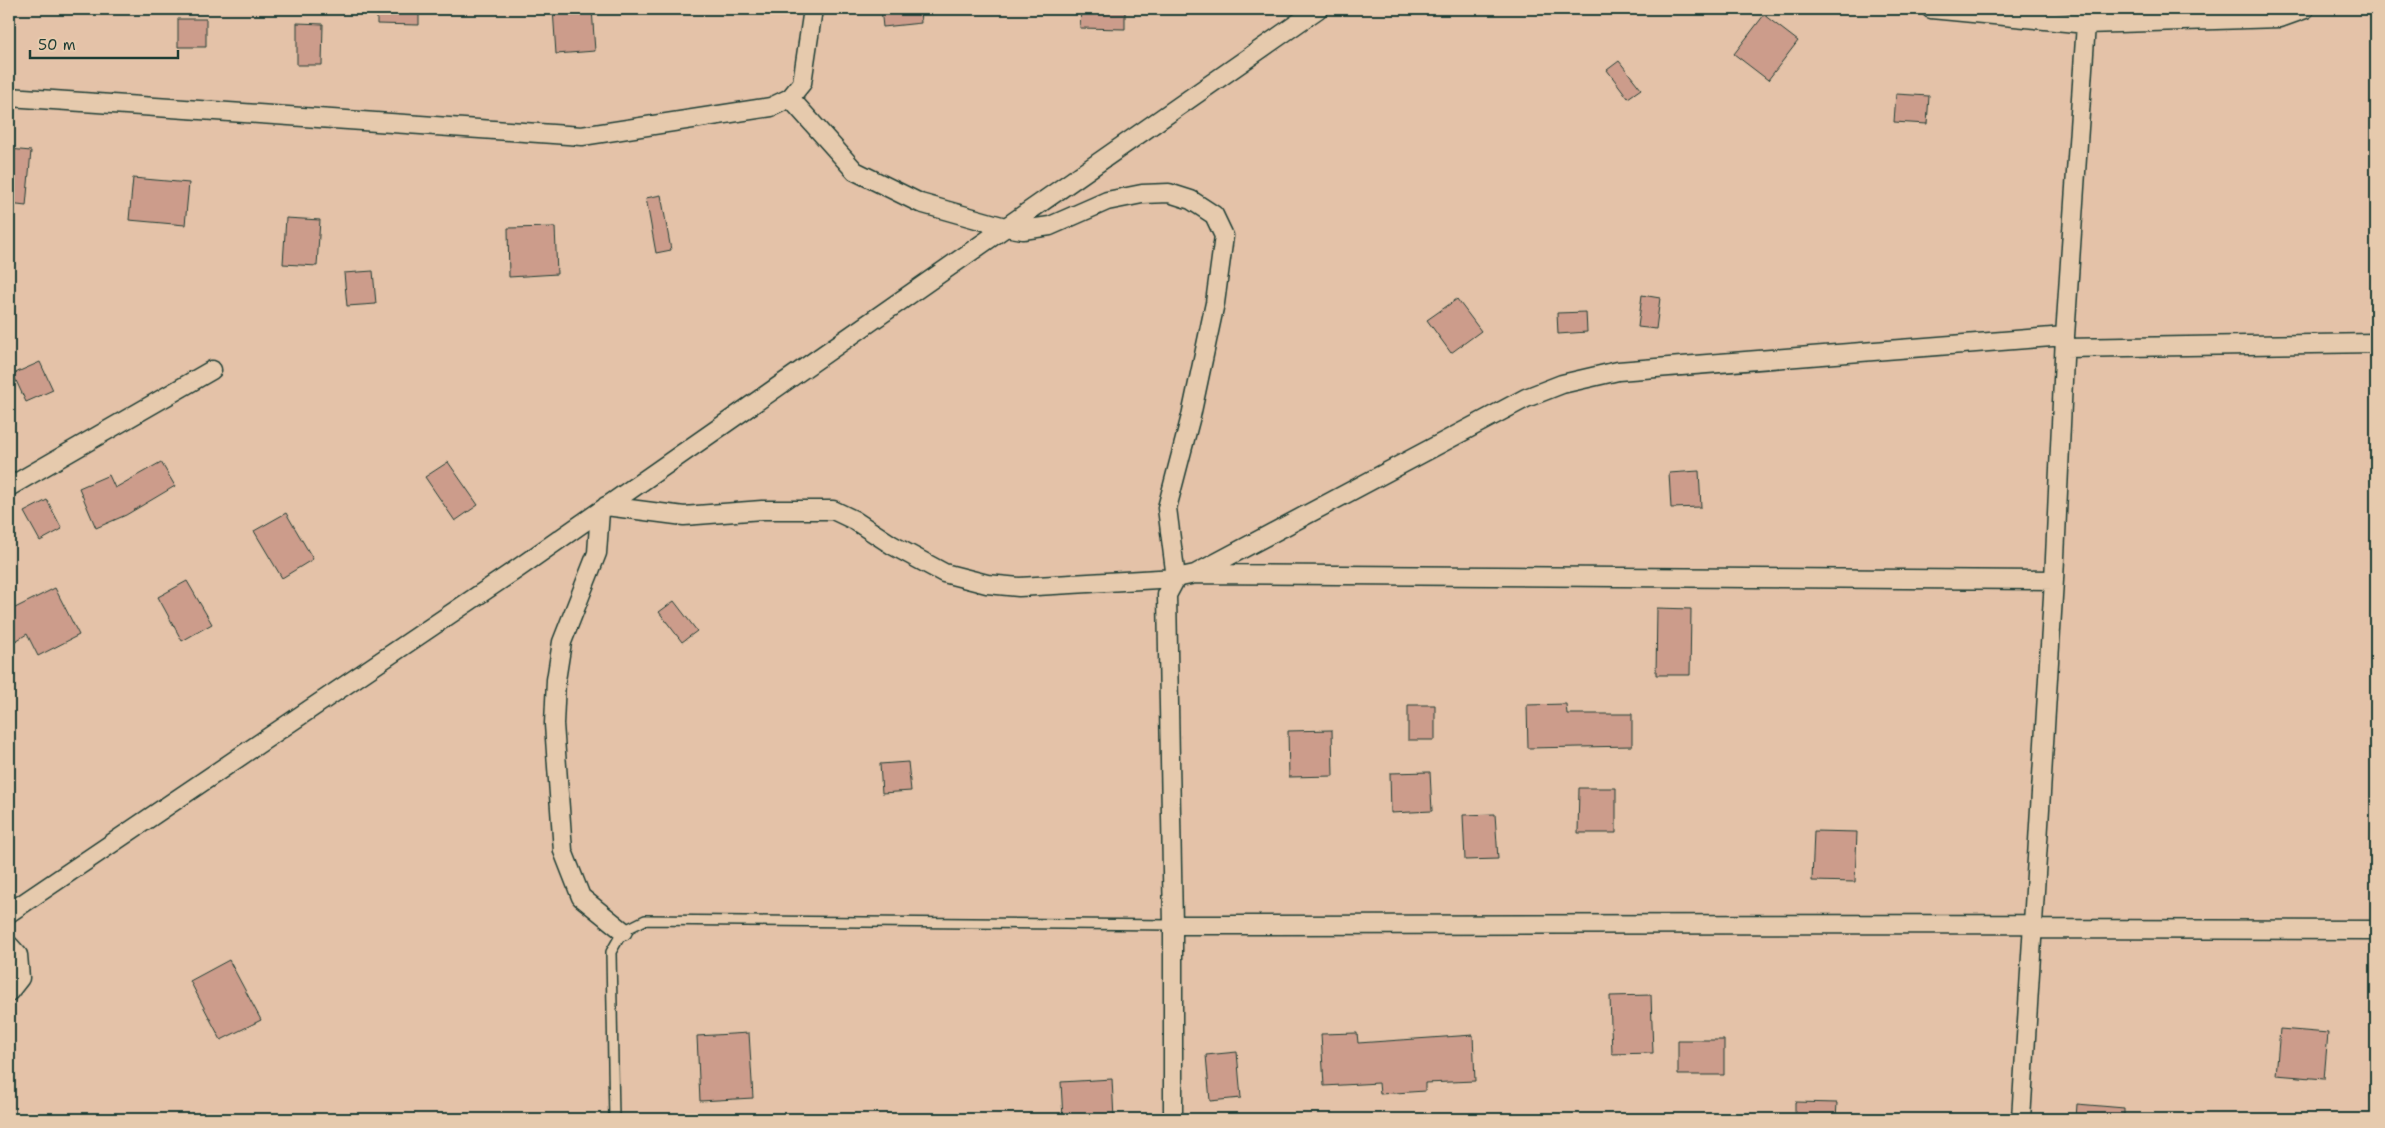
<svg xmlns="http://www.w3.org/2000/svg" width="2385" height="1128" font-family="'Shantell Sans',sans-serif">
<rect width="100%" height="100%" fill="#e4c2a8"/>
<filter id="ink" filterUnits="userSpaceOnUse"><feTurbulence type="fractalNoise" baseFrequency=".02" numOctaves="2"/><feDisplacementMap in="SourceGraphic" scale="10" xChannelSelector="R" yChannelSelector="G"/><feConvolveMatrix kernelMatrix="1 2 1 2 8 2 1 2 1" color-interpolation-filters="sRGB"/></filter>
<g filter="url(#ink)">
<path fill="#cc9c8b" stroke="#1f3d34" d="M377,9H419V25L377,24Z
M553,9H592L595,51L556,54Z
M881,9H920L921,23L883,27Z
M1081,9H1125V29L1080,28Z
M1764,15L1798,41L1768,80L1734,54Z
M178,19H206V47H178Z
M297,23L323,24L322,65H297Z
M1619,61L1641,89L1628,98L1607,70Z
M1896,94L1929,96L1927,124L1894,122Z
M9,149L31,151L26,206L9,204Z
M133,178L189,183L185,225L129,220Z
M661,195L671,250L656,253L646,198Z
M286,218L320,220L317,266L283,264Z
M555,227L557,274L509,277L508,228Z
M373,271L376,304L347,306L344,273Z
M1642,295L1660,298L1656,329L1638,327Z
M1457,299L1481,331L1451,353L1427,320Z
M1586,312L1587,332L1558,334L1557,313Z
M40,362L53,390L26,402L13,374Z
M161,462L175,486L126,515L96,528L79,488L109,475L115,488Z
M448,462L478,505L455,521L425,477Z
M1699,471L1701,507L1671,508L1669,473Z
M47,500L62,529L40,541L24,512Z
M286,513L313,559L282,578L254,531Z
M187,581L212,624L182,641L158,597Z
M55,588L79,635L38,656L27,634L9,645V611Z
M674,601L697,631L682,642L659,612Z
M1657,608L1691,609L1690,675H1656Z
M1566,704L1567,714H1632V746L1528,748L1527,705Z
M1408,705H1435V740H1408Z
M1332,730L1333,776L1289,777L1288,731Z
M908,762L911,791L882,793L880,764Z
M1430,772L1432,811L1391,813L1390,773Z
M1579,788H1616V833H1578Z
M1495,814L1498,859L1465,860L1463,815Z
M1814,831L1857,832L1855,882L1812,881Z
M229,960L261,1020L221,1040L190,981Z
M1651,995L1653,1053L1612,1054L1610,996Z
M2280,1029L2328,1033L2324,1079L2276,1075Z
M749,1033L753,1098L700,1101L697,1036Z
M1357,1033L1358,1043L1473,1035L1475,1081L1425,1083V1091L1380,1094L1379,1083L1324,1086L1321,1034Z
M1678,1040H1724V1075H1678Z
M1237,1052L1241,1098L1210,1101L1206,1055Z
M1112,1079L1114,1119H1063L1061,1082Z
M1795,1102L1837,1103L1836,1119H1795Z
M2077,1104L2124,1108V1119H2076Z"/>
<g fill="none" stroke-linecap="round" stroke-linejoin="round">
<g stroke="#1f3d34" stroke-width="12">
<path id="lane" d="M614,1119L611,952L623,931L645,920L1173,925"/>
</g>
<g stroke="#1f3d34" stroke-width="21">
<path id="street" d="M1931,9L2086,24L2280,18L2305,9
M9,97L582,136L771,107L790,98L802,83L813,9
M2065,348L2376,343
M9,487L212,370
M606,506L684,516L762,510H833L854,520L892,545L944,573L987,584L1019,587L1176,578L1167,508L1191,416L1215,303L1224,236L1214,215L1191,200L1169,193L1142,194L1107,201L1050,226L1023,230L1005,227L920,203L855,171L790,98
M600,511L597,553L562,642L556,680L554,724L563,851L581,897L623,931
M1197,573L1526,398L1562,384L1618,371L2065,336
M9,913L517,569L1318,9
M1173,925L2032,924
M2032,929L2376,930
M9,945L18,955L20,978L9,992
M1173,1119V925L1167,595L1176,578L1195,574L2054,580
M2021,1119L2054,580L2065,336L2087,9"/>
</g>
<use href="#lane" stroke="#e6caad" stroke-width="9"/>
<use href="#street" stroke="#e6caad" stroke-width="18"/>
</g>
</g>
<rect width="2385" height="1128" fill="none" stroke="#e6caad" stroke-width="30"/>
<rect x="15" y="15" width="2355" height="1098" fill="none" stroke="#1f3d34" stroke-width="2" filter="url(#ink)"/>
<path d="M30 50v8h148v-8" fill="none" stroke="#1f3d34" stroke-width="2.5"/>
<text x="38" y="50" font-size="15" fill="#1f3d34" stroke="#e6caad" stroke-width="4" paint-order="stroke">50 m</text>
</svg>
